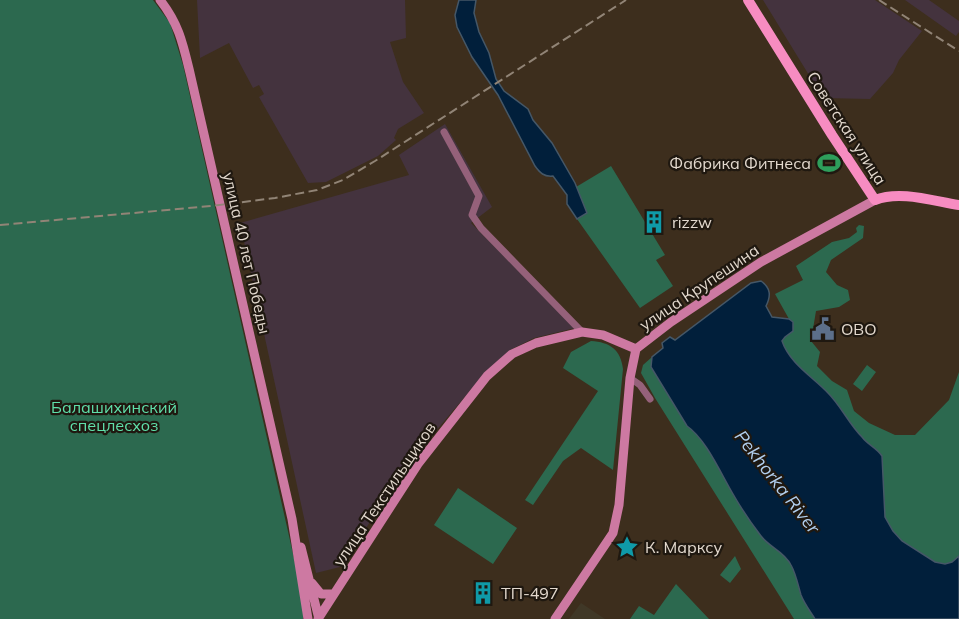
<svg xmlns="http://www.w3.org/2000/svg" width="959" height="619" font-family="Mulish,sans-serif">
<rect width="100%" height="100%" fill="#3d2e1d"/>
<path fill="#44333e" d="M197,0H405L406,38L390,42L403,82L424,113L398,129L394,138L396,140L378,156L326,182L308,183L259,97L264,94L259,85L253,88L229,43L200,58Z
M763,0H875L922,31L899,60L893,73L870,99L823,98Z
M905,0H929L959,21V32L956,36Z
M445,124L492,207L471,223L575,328L534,338L510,350L485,373L412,459L340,567L316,573L240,223L409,175L399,155Z"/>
<path fill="#403827" d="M581,603L605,619H569Z"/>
<path fill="#2c694f" d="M0,0H153L170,23L183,65L305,607L303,619H0Z
M611,166L665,255L656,260L673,286L640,308L577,219L586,212L576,187Z
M859,225L864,226L863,238L831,260L826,272L837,285L848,290L850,300L839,307L816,311L811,341L820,352L817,366L832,381L847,390L854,411L869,423L895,435H915L949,400L959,372V556L952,562L945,564L935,562L902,541L893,531L885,517L882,456C877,448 868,445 862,438C850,424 841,406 828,393C813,377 790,364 782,342L785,337L793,331V322L789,319L775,294L803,280L796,266L832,242L849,238L857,232L856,228Z
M591,341C610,342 621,350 623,369L613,470L581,448L563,461L533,505L525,500L598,391L563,368L571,352Z
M652,357L651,367L687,426C706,439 721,474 733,494C741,508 751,523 761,536C770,548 784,551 791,565C796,574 798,585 801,595C804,603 810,611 815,619H794L655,398L641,373L643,365Z
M867,365L876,372L862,391L853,384Z
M458,488L517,528L493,564L434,525Z
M735,556L741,569L730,583L720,575Z
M676,584L709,619H630L639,606L654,615Z"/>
<path fill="#011f3b" stroke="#455767" stroke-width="1.5" d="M459,0H476L474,13L479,32L489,53L496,79L504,91L528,109L533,120L552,143L575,183L587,213L577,219L567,204V195L553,176C544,177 540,173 535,166L498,95L472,57L457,27L455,15Z
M761,281C771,288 771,296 766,306L772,317L789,319L793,322V331L785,337L782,341C790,364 813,377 828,393C841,406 849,424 862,437C868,445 877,448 882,456L885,517L893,531L902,541L935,562L945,564L952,562L959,556V619H815C810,611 804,603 801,595C798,585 796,574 791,565C784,551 770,548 761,536C751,523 741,508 733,494C721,474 706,439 687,426L651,367L652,357L663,348L662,343L670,337L675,340L751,283Z"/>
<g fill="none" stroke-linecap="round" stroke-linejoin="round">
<path stroke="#95617a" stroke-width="7" d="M444,132L479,196L472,215L481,228L582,332
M630,378L640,385L650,399"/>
<path stroke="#cd79a2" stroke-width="9" d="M160,0C179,24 183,44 190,73L292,519L308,619
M301,547L319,619
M312,583L321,594H334
M318,619L418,464L487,376L512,354L536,343L582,332L603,335L636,349
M555,619L613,533L619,505L630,378L636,349L671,322L761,262L875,200"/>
<path stroke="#f78cc1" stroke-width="10" d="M748,0L832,135L875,200C900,190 933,201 959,205"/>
<path stroke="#918476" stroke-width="2" stroke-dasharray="9 4.5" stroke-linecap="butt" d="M879,0L959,51
M0,225L211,206L275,198L317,190L343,180L375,161L626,0"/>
</g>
<defs>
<g id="stadium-bare" transform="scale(1.8)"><path d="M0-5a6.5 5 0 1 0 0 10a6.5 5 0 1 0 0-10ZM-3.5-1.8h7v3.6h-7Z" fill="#2e9e5b" stroke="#1f1810" stroke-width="2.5" paint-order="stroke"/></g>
<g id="building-bare" transform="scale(1.8)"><path d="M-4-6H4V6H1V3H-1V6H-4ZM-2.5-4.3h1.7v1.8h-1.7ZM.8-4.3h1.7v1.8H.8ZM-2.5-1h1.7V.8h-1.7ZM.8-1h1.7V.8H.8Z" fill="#0f9aa8" stroke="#1f1810" stroke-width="2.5" paint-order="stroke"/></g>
<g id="civic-bare" transform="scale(1.8)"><path d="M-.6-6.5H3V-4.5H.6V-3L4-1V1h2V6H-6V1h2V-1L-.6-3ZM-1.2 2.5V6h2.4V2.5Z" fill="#5c6f8a" stroke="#1f1810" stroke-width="2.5" paint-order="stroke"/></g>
<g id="sight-bare" transform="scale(1.8)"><path d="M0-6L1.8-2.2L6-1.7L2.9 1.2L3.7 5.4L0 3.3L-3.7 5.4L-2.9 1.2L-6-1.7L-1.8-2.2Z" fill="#0f9aa8" stroke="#1f1810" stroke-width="2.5" paint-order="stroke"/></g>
</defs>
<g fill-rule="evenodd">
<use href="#stadium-bare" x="829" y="163"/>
<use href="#building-bare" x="654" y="222"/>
<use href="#civic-bare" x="823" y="329"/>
<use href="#sight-bare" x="627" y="547"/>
<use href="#building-bare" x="483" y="593"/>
</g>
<g text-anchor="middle" stroke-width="4.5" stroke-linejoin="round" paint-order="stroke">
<g font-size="16" fill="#e3d9ce" stroke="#1f1810">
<text transform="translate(847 128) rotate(57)" y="6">Советская улица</text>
<text transform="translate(247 253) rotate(77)" y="6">улица 40 лет Победы</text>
<text transform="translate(699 287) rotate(-34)" y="6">улица Крупешина</text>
<text transform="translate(384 494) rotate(-56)" y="6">улица Текстильщиков</text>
</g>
<g font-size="16" fill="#e3d9ce" stroke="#1f1810" text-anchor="start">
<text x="811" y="169" text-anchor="end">Фабрика Фитнеса</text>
<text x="672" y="228">rizzw</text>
<text x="841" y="335">ОВО</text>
<text x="645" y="553">К. Марксу</text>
<text x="501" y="599">ТП-497</text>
</g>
<g font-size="16" fill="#60e0aa" stroke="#1f1810">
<text x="114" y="413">Балашихинский<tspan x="114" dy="18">спецлесхоз</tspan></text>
</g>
<g font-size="18" font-style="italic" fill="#b1cfef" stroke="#1f1810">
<text transform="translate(777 482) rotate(52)" y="6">Pekhorka River</text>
</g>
</g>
</svg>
